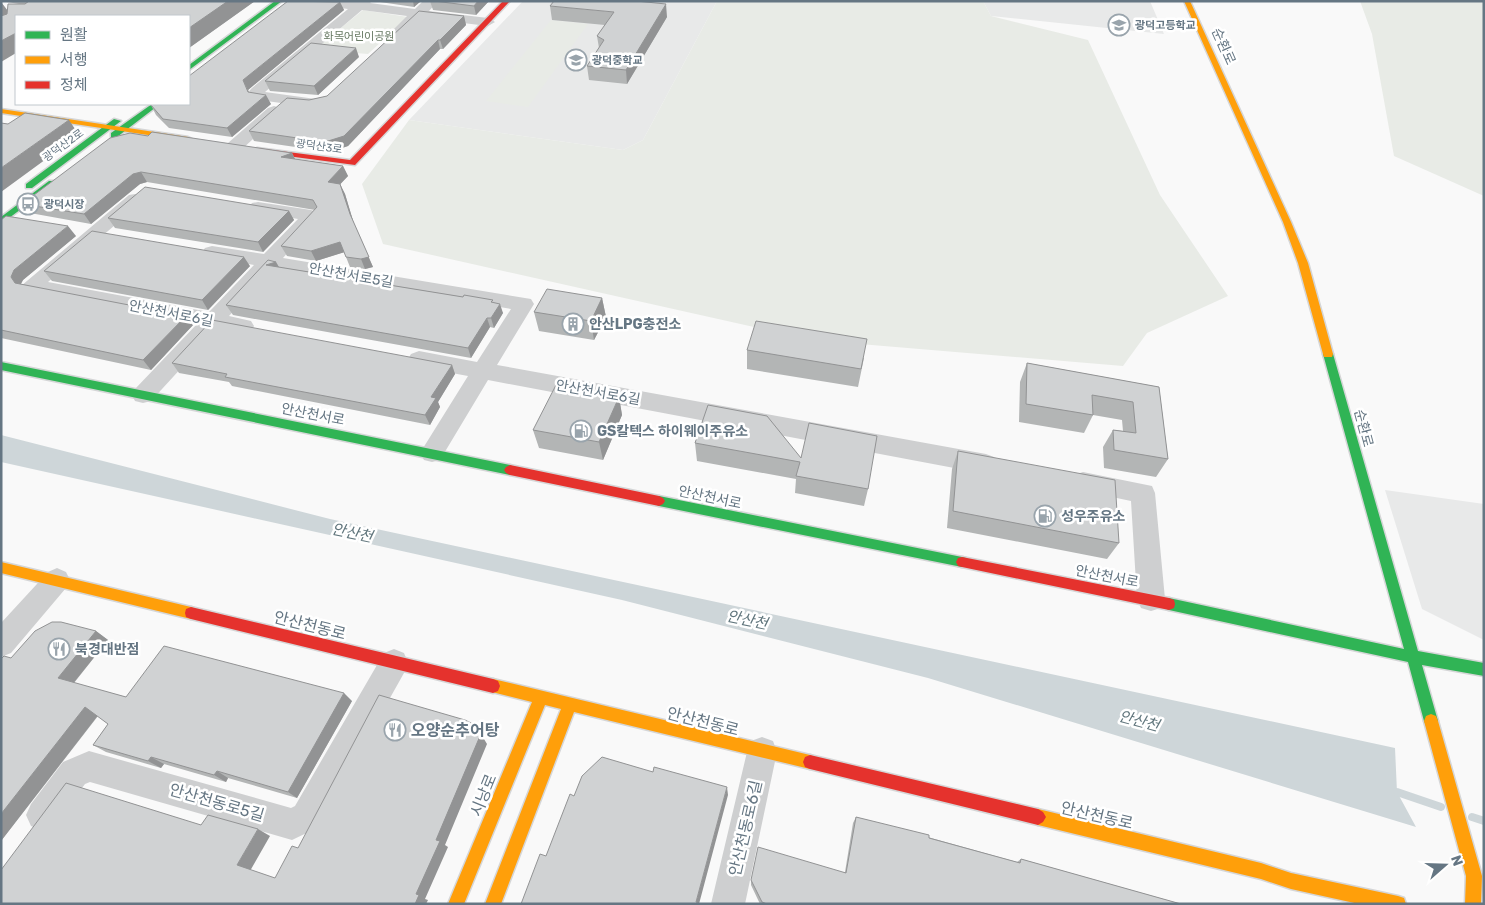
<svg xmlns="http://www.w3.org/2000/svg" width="1485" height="905" font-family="Rubik,'Noto Sans KR',sans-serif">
<rect width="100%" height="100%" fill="#f9f9f9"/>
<path fill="#e8e9e9" d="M523,1H717L643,140L623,150L409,120Z
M983,1H1150L1164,34L991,16Z
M1385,490L1484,504V640L1422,609Z"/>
<path fill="#e8ebe6" d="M717,1H983L991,16L1088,40L1160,195L1228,296L1147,333L1123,366L812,340L383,244L362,184L409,120L623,150L643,140Z
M1360,1H1484V196L1394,156L1372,34Z
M363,10L408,17L368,54L317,50L316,48Z
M551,20L588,24L528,107L486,101Z"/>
<path fill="#ced6d9" d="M1,435L330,519L1395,748L1397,792L1416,827L928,678L622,600L1,462Z"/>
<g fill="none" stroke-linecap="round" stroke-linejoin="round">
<path stroke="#ced6d9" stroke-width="8" d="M1397,792L1441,807
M1472,817L1484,821"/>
<g stroke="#d5d6d7" stroke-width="3">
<path id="fast" d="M275,1H282L189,70V65Z
M152,104H160L117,137H111V133Z
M114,119L121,121L32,188H26V184Z
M49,181H55L56,183L1,224V217Z
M1328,350L1333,354L1418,651L1484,663V676L1422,665L1438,721L1436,726L1431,728L1426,726L1424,721L1408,662L1169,610L1164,608L1163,604L1164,600L1169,598L1404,649L1323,354Z
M1,362L510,465L514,467L516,470L514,473L510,475L1,370Z
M659,496L962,557L966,558L968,562L966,566L962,567L659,506L655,504L653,501L655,498Z"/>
</g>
<g stroke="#d5d6d7" stroke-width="3">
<path id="slow" d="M1184,1H1190L1291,222L1308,263L1333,354L1332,357H1324L1323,354L1298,263L1283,222Z
M1,109L188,137L192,139L188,141L1,113Z
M1,562L191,607L196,609L197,613L196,617L191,619L1,573Z
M493,679L810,755L815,757L817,762L815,767L810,769L574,712L501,904H485L561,709L545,705L464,904H448L532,702L488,691L486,686L488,681Z
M1431,714L1436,716L1438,721L1482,876L1481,904H1465L1466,876L1424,721L1426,716Z
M1038,809L1261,863L1291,873L1398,896L1404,898L1406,904H1359L1291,889L1261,879L1038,825L1033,822L1030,817L1033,812Z"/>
</g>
<g stroke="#d5d6d7" stroke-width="3">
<path id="jam" d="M503,1H510L355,165L257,152L253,150L257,148L350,160Z
M510,465L659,496L663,498L665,501L663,504L659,506L510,475L506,473L504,470L506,467Z
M962,557L1169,598L1174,600L1175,604L1174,608L1169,610L962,567L958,566L956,562L958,558Z
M191,607L493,679L498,681L500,686L498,691L493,693L191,619L186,617L185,613L186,609Z
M810,755L1038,809L1043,812L1046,817L1043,822L1038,825L810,769L805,767L803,762L805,757Z"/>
</g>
<path fill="#cecfd0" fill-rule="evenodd" d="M312,1H372L370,3L415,9L423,1H438L429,11L488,18L495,22L488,26L421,18L403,35L398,36L391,32L407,16L362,10L265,92L323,100L325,103L323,106L317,108L253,99L249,91L252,88L348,9L319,5Z
M274,106L280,108L282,111L280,114L240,151H228L226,147L228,143L268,108Z
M135,194L141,195L144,199L141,203L48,282L209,312L254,265L205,256L202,252L205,248L212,246L264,254L298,219L252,211L249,207L252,203L258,202L311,210L317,212L320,216L283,258L531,299L534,304L497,365L986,454L994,457L998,464L994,471L986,474L488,380L440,460L432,462L424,460L420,453L468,376L419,367L411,364L408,359L411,354L419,351L477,362L511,309L273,268L229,316L251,321L254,326L251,331L244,333L218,328L151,401L143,403L135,401L132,395L135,389L197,324L31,293L24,291L21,286L129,195Z
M1083,472L1152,486L1155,493L1165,599L1161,608L1151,611L1141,608L1137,599L1131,501L1074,489L1071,482L1074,475Z
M57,568L66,572L70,580L66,588L11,653L1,657V623L48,572Z
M394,649L404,653L408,663L404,673L317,828L292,840L90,782L85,784L53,826L42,831L31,826L26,815L31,804L63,762L89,751L291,808L295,806L384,653Z
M762,737L773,741L777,752L745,904H711L747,752L751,741Z"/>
<use href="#fast" fill="#30b455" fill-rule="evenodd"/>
<use href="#slow" fill="#ff9f0a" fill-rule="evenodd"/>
<use href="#jam" fill="#e5322d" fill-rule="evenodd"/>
</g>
<path fill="#b3b5b5" d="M1,1H255L189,48L16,16L1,62V2L8,11L19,4Z
M373,1H421L414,7Z
M430,1H489L476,15L433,10Z
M340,2L344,10L248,90L249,92L271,104L232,137L169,128L156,115L151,105Z
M550,6L667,17L627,84L589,80L587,66L599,48L597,36L605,25L552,20Z
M464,16L466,25L443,49H440L348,146L330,152L254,141L249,131L309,100L327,96Z
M359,57L318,95L270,91L265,81Z
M148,136L292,153L295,159L343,166L348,176L340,184L345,194L354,224L373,267L365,269L350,267L344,252L316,261L287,256L281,246L315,210L147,182L140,184L91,224L30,213L22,204Z
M289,211L294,220L263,252L115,228L108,218Z
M1,220L76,236L23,280L21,284L193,325L151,370L1,338Z
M276,262L279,267L494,302L503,313L494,328L490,327L471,358L233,315L226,305Z
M250,266L208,310L52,281L44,271Z
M602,298L606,317L594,340L539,331L534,312Z
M747,350L864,358L858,387L747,369Z
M172,363L452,365L455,374L438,402L440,407L430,425L232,386L229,382L179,373Z
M1027,363L1159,387L1168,459L1156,477L1104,468L1103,447L1113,430L1123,431L1122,420L1093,415L1084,433L1019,422L1020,382Z
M619,397L622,415L603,460L539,448L533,430Z
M695,443L801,458L868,489L864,506L795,493L796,479L697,461Z
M958,451L1119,543L1107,559L947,528L952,469Z
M96,631L108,640L74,683L126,697L352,701L297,798L228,778L226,782L164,764L161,768L106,752L93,745L108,724L98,716L1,841L11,658Z
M856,817L1017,862L1021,859L1181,904H760L751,885V880L845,872L853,823Z"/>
<path fill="#929394" d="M228,1H255L189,48V28Z
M413,1H421L414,7Z
M478,1H489L476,15L474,6Z
M1,2L10,14L1,20Z
M340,2L344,10L248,90L253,101L243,80Z
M666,4L667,17L627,84L626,70Z
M464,16L466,25L443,49L440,40Z
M16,33V53L1,62V41Z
M438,40L440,49L348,146L330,152L325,142Z
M356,48L359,57L318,95L314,86Z
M266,95L271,104L232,137L227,128Z
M69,120L79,135L1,192V168Z
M292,153L297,163L281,157Z
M343,166L348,176L333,192L328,182Z
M141,172L147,182L140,184L91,224L84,214L133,174Z
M340,184L345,194L354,224L373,267L365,269L361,259L350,214Z
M289,211L294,220L263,252L258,242Z
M68,226L76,236L23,280L19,287L15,283L11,277L14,270Z
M340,242L345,252L316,261L311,251Z
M244,257L250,266L208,310L202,300Z
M276,262L281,271L266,265Z
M602,298L606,317L594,340L591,321Z
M500,304L503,313L494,328L491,318Z
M186,316L193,325L151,370L143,360Z
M487,318L490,327L471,358L468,348Z
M452,365L455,374L438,402L440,407L430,425L425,415L431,397Z
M619,397L622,415L603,460L599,442Z
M96,631L108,640L71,686L58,678Z
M344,693L352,701L297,798L288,792Z
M85,707L99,714L1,841V814Z
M475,725L481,734L487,744L445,845L448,847L425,899L428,900L426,904H415L416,894L436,840Z
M151,757L164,764L161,768L148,761Z
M217,771L228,778L226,782L214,775Z
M727,787L728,795L699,904L696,902Z
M258,829L270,836L250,871L237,865Z"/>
<path fill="#d0d2d3" stroke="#929394" d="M29,1H228L189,28V16H16V33L1,41V16L7,14L8,4H25Z
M288,1L340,2L243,80L248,92L266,95L227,128L163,119L151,105L153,104H189V76Z
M434,1H478L474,6Z
M554,1H636L666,4L626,70L587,66L604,40L597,36L614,12L550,6Z
M419,11L464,16L440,40H438L344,136L325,142L249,131L287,98L309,100L327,96Z
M311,43L356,48L314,86L265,81Z
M25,113L69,120L1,168V123L8,124Z
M152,132L292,153L281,157L343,166L328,182L340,184L350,214L369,257L361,259L346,257L340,242L311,251L281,246L317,207L313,200L141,172L133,174L84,214L22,204L110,138L130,133L148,136Z
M145,187L289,211L258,242L108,218Z
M6,216L68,226L14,270L11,277L15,283L186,316L143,360L1,330V220Z
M92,231L244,257L202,300L44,271Z
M268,260L276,262L266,265L463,297L464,295L493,300L491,302L500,304L491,318H487L468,348L226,305Z
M547,289L602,298L591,321L534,312Z
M212,320L452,365L431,397L436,398L425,415L225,377L227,374L172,363Z
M756,321L867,339L861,369L747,350Z
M1027,363L1159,387L1168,459L1114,450L1113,430L1136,433L1133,402L1092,395L1093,415L1026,404Z
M556,385L619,397L599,442L533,430Z
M708,405L767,416L801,458L809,423L877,436L868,489L796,476L800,462L695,443Z
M958,451L1115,480L1119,543L953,511Z
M52,622H61L96,631L58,678L126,697L164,646L344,693L288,792L217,771L214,775L151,757L148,761L93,745L108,724L85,707L1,814V659L4,656L11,658L35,631Z
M379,695L465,720L475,725L480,736L436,840L440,841L416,894L419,895L415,904H1V870L66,783L201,825L208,815L258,829L237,865L275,878L292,846L298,848Z
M602,757L653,772L654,767L727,787L696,902L698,903V904H521L540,854L546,856L570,794L574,796L582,776Z
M856,817L929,835V838L1020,863L1021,859L1181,904H767L762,902L751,880L758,847L846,873Z"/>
<defs>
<g id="school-ring" transform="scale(1.125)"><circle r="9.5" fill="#fff" stroke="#99a4ac" stroke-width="1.5"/><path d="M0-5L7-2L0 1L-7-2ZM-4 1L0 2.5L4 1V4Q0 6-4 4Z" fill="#99a4ac"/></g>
<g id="bus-ring" transform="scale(1.125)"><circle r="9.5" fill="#fff" stroke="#99a4ac" stroke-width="1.5"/><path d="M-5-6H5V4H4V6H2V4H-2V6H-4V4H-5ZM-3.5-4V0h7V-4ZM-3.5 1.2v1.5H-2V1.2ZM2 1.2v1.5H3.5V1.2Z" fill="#99a4ac"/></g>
<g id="building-ring" transform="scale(1.125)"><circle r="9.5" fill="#fff" stroke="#99a4ac" stroke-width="1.5"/><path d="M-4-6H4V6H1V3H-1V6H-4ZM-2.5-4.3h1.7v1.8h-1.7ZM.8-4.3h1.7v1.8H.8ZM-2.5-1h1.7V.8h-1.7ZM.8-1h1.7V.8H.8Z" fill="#99a4ac"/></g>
<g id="fuel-ring" transform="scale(1.125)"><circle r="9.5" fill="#fff" stroke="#99a4ac" stroke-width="1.5"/><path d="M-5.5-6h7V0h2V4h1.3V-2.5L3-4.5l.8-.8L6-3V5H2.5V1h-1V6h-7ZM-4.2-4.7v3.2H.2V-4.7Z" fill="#99a4ac"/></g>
<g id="restaurant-ring" transform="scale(1.125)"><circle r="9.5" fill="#fff" stroke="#99a4ac" stroke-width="1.5"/><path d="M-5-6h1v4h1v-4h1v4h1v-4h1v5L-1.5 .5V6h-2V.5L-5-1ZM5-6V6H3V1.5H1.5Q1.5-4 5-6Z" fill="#99a4ac"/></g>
</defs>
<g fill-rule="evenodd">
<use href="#school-ring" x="1119" y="25"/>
<use href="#school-ring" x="576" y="60"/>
<use href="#bus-ring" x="28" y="204"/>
<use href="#building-ring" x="573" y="324"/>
<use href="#fuel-ring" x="581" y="431"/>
<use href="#fuel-ring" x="1045" y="516"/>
<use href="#restaurant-ring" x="59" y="649"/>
<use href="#restaurant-ring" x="395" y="730"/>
</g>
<g text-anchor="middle" stroke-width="5" stroke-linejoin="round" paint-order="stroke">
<g font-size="11" font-weight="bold" fill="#657683" stroke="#fff" text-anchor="start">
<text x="1135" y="29">광덕고등학교</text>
<text x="592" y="64">광덕중학교</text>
<text x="44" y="208">광덕시장</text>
</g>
<g font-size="11" fill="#687a64" stroke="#fff">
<text x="359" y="40">화목어린이공원</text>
</g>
<g font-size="11" fill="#657683" stroke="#fff">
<text transform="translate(63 145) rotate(-36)" y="4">광덕산2로</text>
<text transform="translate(319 146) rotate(8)" y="4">광덕산3로</text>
</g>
<g font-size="14" fill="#657683" stroke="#fff">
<text transform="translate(1224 46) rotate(66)" y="5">순환로</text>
<text transform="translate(351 275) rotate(10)" y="5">안산천서로5길</text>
<text transform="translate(171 313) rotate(11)" y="5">안산천서로6길</text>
<text transform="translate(598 392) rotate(10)" y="5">안산천서로6길</text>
<text transform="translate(313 414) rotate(11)" y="5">안산천서로</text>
<text transform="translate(1364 428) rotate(75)" y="5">순환로</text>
<text transform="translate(710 497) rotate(12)" y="5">안산천서로</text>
<text transform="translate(1107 576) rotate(11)" y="5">안산천서로</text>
</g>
<g font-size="14" font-weight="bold" fill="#657683" stroke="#fff" text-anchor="start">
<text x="589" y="329">안산LPG충전소</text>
<text x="597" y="436">GS칼텍스 하이웨이주유소</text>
<text x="1061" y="521">성우주유소</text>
<text x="75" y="654">북경대반점</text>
</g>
<g font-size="15" font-style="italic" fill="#60757c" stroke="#fff">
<text transform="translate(352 533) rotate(12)" y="5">안산천</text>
<text transform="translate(747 620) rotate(12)" y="5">안산천</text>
<text transform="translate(1139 721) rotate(15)" y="5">안산천</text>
</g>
<g font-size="16" fill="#657683" stroke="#fff">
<text transform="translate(310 625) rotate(14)" y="6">안산천동로</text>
<text transform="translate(703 721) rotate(14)" y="6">안산천동로</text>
<text transform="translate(483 795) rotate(-68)" y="6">시낭로</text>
<text transform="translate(217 802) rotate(16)" y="6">안산천동로5길</text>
<text transform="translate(1097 815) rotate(13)" y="6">안산천동로</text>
<text transform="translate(745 828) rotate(-77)" y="6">안산천동로6길</text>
</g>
<g font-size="16" font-weight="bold" fill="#657683" stroke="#fff" text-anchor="start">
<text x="411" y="736">오양순추어탕</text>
</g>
</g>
<rect width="1485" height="905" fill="none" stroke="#657683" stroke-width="5"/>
<rect x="15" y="15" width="175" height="90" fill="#ffffff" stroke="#c1c8cd"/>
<rect x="25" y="31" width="25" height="8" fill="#30b455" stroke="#c1c8cd"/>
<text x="60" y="40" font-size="15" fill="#657683">원활</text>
<rect x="25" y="56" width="25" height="8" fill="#ff9f0a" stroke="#c1c8cd"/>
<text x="60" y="65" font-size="15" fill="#657683">서행</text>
<rect x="25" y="81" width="25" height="8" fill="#e5322d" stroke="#c1c8cd"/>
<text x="60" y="90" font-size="15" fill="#657683">정체</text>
<g transform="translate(1445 865) rotate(70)" stroke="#ffffff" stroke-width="4" paint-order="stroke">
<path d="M0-4L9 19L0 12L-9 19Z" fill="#657683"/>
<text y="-8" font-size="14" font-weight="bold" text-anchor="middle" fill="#657683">N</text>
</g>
</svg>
